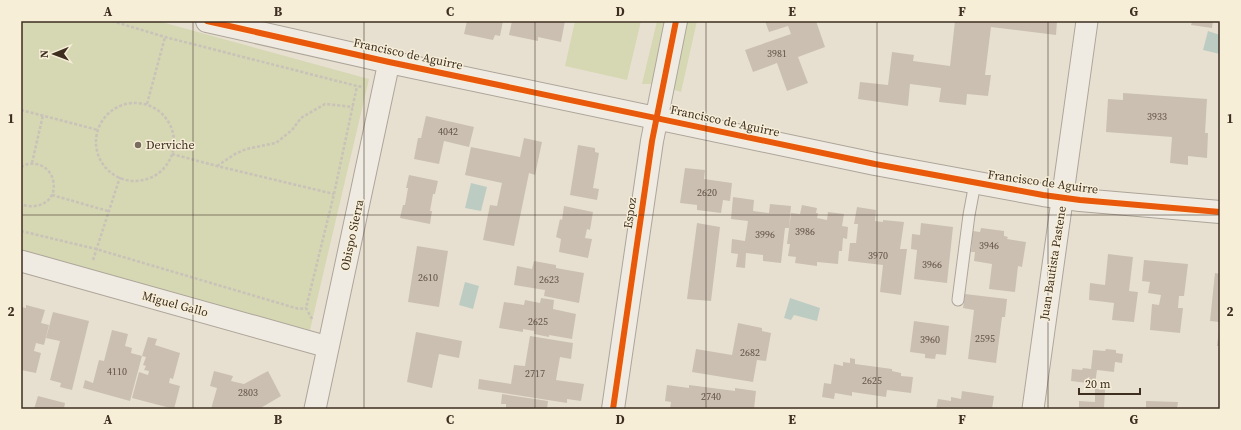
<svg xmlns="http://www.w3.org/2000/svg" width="1241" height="430" font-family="'Source Serif 4',serif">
<rect width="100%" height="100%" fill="#e7e0d1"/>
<path fill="#d6d7b3" d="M21,21H158L369,79L310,330L21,252Z
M575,21H641L627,80L565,66Z
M657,21H666L652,84H642Z
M684,21H697L681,92L669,88Z"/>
<path fill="#bcccc2" d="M1208,31L1220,35V54L1203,50Z
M471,183L487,187L481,211L465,208Z
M465,282L479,286L473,309L459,305Z
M790,298L820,308L817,321L794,315L791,320L784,318Z"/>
<path fill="#cbbfb2" d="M467,21H503L500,36L495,35L493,40L464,34Z
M512,21H565L561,42L538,37V41L509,35Z
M765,21H816L825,47L798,57L808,83L787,91L777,63L753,72L745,50L791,34L788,26L769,32Z
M955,21H1057L1056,35L991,27L985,75H991L988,96L967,94L966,105L939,102L941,88L910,84L908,106L858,99L860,82L888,85L892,52L914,55L913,61L950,66Z
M1192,21H1213L1212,28L1191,25Z
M1123,93L1207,99L1205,133H1208L1207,158L1188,156V165L1170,163L1172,137L1106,132L1108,99L1123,100Z
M426,116L474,127L469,147L444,141L439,164L414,159L418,138H421Z
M524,138L542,142L535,175L529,173L514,246L483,240L490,205L497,206L502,183L465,175L471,147L520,157Z
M578,145L595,148V152L599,153L593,188L599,189L597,200L570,195Z
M685,168L705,170L704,179L732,183L730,201L723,200L721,213L697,210V205L680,203Z
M409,175L438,181L435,194H433L430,211H432L430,224L400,218L403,205H405L408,188H406Z
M733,197L754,200L753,211L769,213L770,204L791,206L789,228H785L781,263L763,261V255L746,253L745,268L736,267L738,254L731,253L732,239L745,241L748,221L731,219Z
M802,205L817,208L816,213H818L817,218L827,220L828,212L844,214L842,226L848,227L847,239L843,238L842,251H839L838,264L817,262V266L795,263L796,257L788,256L790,244H787L791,213L800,214Z
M564,206L593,212L590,230L587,229L585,238L592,239L588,258L559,252L561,239L556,237L560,219L562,220Z
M857,207L876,210L875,221L883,222V220L904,222L900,249H907L901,295L880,292L883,265L848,261L850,243H856L858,224H854Z
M697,223L720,227L711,301L687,299Z
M921,223L953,227L947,283L914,279L917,250L911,249L912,234L920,235Z
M981,228L1004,231V236L1008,237L1007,239L1026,242L1022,267L1018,266L1015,292L989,289L992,264L974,261L975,252H971L973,231L980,232Z
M417,246L448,251L439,307L408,302Z
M1108,254L1133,257L1129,291L1138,292L1134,322L1112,320L1114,303L1089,300L1090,283L1105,285Z
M1144,260L1188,264L1184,296H1179L1178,308H1183L1180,333L1150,330L1152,304L1159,305L1161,295L1148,293L1150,282L1142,281Z
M534,261L556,265V268L584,273L579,303L544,296L545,290L514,285L517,266L532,269Z
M1215,273L1220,274V322L1210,321Z
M965,294L1007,299L1005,317H1002L996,363L968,359L974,310L963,308Z
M541,298L554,300L553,309L576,314L572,339L549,335V337L534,334V331L523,329V332L499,328L504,302L524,305L525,300L540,303Z
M26,305L45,310L41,323L49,325L44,345L36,343L34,351L41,353L36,373L21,370V307L26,308Z
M53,312L89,321L72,390L60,387L61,383L50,380L60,341L46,338Z
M914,321L949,326L946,355L936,354L935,359L925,358V354L910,352Z
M738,323L762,328V331L771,333L766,361L757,360L753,382L692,372L696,349L732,355Z
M112,330L128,334L125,346L132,348L131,353L142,356L130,401L83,388L85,380L93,383L99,360L104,361Z
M1219,330H1220V346H1217Z
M416,332L462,341L459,358L439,354L432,388L407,382Z
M530,336L573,343L571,359L560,357L556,380L584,384L581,401L567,399V403L478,389L479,379L511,384L514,365L525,366Z
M148,337L157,339L155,345L180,353L173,379L170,378L169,383L180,386L174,409L132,398L139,372L148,375L149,371L144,370L146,366L143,365L146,357L142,356Z
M1106,349L1116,350V353L1123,354L1122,363L1115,362L1114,372L1097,370L1095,384L1071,381L1072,369L1082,370L1083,368L1091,369L1093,350L1105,351Z
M850,358L855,359V364L892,369V371L901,373V376L913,377L911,393L887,390L886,397L852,392V396L835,393L834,399L822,397L824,383L831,384L834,364L843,366V362L850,363Z
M214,371L233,376L231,381L244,384L268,371L281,396L259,409H211L217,388L210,386Z
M667,385L689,388V385L735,391V388L756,391L754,409H670L671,402L665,401Z
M1095,389H1105L1104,409H1079V401L1095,402Z
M962,391L994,396L992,409H936L938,399L951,401V397L961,399Z
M502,394L548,401L547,409H506V404H501Z
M38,396L65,403L64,409H34Z
M1146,401L1178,402L1177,409H1146Z"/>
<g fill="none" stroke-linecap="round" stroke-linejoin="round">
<g stroke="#ada599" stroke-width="13">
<path id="service" d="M958,300L969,215L975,183"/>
</g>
<g stroke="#ada599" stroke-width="23">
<path id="minor" d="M21,261L328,347
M315,409L389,62
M1033,409L1087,21"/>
</g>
<g stroke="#ada599" stroke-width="24">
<path id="tertiary" d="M207,21L389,62L875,164L1043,195L1080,200L1220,212
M613,409L652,141L676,21"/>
</g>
<path stroke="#c8c2b9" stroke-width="2.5" stroke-dasharray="3 2" stroke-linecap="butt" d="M112,21L165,37L357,86L363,87
M96 142a39 39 0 1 1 78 0a39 39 0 1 1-78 0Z
M147,104L165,37
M21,110L98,130
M172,154L217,166L334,194
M32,163L43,115
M217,166L235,154L246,149L276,143L292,130L301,118L325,104L353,107
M21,167C33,159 50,166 53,180C58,201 38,211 21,204
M52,195L108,211
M21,231L96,249L299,309L306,308
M93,260L120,177
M312,319L306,308L334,194L357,86"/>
<use href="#service" stroke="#efebe3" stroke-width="11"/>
<use href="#minor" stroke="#efebe3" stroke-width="21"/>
<use href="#tertiary" stroke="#efebe3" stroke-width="22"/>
<g stroke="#f7eed8" stroke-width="8">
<path id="cycleway" d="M207,21L389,62L875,164L1043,195L1080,200L1220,212
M613,409L652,141L676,21"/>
</g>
<use href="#cycleway" stroke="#e8590c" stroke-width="6"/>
</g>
<path fill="none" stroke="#3d2e20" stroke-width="1" stroke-opacity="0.55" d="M193,21V409M364,21V409M535,21V409M706,21V409M877,21V409M1048,21V409M21,215H1220"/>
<circle fill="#786c5e" stroke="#f7eed8" stroke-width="1.5" cx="138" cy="145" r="4"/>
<g text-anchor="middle" stroke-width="3" stroke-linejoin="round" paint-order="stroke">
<g font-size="10" fill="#605244">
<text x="777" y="57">3981</text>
<text x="1157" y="120">3933</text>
<text x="448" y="135">4042</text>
<text x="707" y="196">2620</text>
<text x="805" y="235">3986</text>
<text x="765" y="238">3996</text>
<text x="989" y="249">3946</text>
<text x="878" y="259">3970</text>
<text x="932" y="268">3966</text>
<text x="428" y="281">2610</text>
<text x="549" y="283">2623</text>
<text x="538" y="325">2625</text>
<text x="985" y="342">2595</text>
<text x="930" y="343">3960</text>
<text x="750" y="356">2682</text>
<text x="117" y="375">4110</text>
<text x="535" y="377">2717</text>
<text x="872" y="384">2625</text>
<text x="248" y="396">2803</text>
<text x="711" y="400">2740</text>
</g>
<g font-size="12" fill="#3d2e20" stroke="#f7eed8">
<text transform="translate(408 54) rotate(12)" y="4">Francisco de Aguirre</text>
<text transform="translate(725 121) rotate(12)" y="4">Francisco de Aguirre</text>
<text transform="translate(1043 182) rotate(8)" y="4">Francisco de Aguirre</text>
<text transform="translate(630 213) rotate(-82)" y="4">Espoz</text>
<text transform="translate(352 235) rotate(-78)" y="4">Obispo Sierra</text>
<text transform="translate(1053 263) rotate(-81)" y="4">Juan Bautista Pastene</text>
<text transform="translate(175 304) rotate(15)" y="4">Miguel Gallo</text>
</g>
<g font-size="12" fill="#3d2e20" stroke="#f7eed8" text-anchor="start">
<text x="146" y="149">Derviche</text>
</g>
</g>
<rect width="1241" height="430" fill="none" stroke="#f7eed8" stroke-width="44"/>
<g transform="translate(54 54) rotate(269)" stroke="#f7eed8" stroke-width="3" paint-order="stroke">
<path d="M0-3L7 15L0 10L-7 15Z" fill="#3d2e20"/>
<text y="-6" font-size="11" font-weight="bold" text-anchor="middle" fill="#3d2e20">N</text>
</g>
<path d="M1079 388v6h61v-6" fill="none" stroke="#3d2e20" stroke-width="2"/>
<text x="1085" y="388" font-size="12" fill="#3d2e20" stroke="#f7eed8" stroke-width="3" paint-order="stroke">20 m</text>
<rect x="22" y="22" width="1197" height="386" fill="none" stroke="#3d2e20" stroke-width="1.5"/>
<g font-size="13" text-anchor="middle" font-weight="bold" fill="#3d2e20">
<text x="108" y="16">A</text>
<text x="278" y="16">B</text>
<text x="450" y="16">C</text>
<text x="620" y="16">D</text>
<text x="792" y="16">E</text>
<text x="962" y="16">F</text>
<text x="1134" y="16">G</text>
<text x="11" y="123">1</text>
<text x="1230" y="123">1</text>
<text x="11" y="316">2</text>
<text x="1230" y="316">2</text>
<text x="108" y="424">A</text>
<text x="278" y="424">B</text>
<text x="450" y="424">C</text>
<text x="620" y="424">D</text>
<text x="792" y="424">E</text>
<text x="962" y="424">F</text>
<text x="1134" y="424">G</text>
</g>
</svg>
